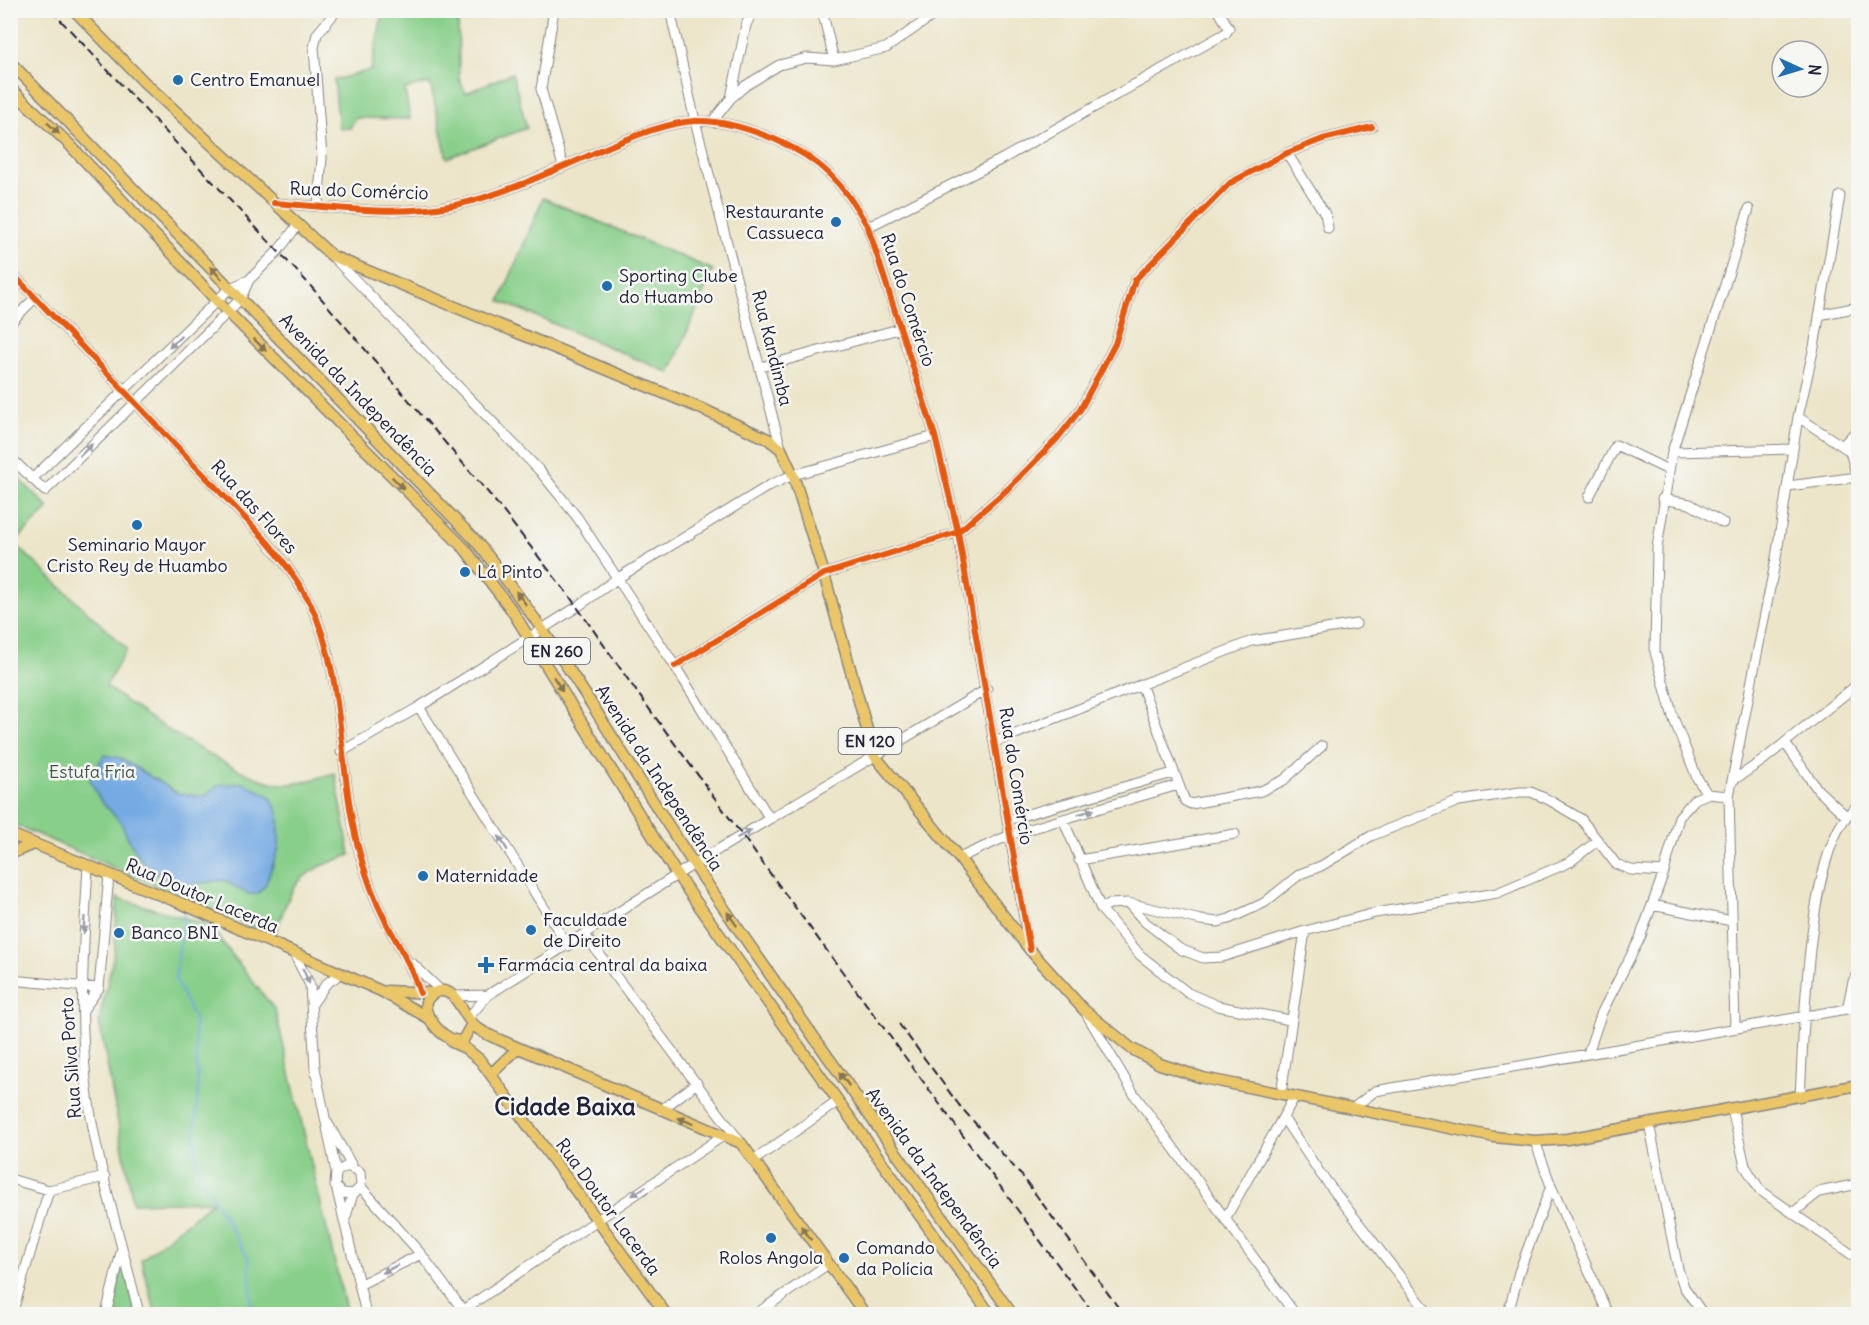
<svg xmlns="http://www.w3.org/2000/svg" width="1869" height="1325" font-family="Delius,sans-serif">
<rect width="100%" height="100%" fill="#f6f6f2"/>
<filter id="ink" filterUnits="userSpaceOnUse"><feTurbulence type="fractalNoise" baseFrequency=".0167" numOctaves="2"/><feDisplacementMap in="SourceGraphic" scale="12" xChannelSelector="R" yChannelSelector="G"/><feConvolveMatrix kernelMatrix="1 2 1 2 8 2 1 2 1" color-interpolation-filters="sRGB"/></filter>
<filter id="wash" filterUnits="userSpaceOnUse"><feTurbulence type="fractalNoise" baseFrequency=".008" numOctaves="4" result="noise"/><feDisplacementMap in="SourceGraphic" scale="24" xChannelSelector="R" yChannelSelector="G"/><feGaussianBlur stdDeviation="1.35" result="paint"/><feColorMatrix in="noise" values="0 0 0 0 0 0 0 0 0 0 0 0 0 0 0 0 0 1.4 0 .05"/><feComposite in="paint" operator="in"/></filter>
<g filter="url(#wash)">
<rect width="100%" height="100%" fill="#ece5c9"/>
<path fill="#88cf8a" stroke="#557862" stroke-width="1.5" d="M383,11H458L459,79L466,93L512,73L527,128L447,158L430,83L405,89L410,119L355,118L350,128L339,129L334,80L371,70Z
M543,198L713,270L670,373L500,301Z
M11,471L49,508L14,543L127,649L106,686C140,713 240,780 281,784C297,786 319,777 335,773L350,855C293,875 294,881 274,937L11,823L10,764L16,755L10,747Z
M117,898L209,925L275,1010L347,1314H156L141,1260L213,1201L133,1203L99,1021L115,949Z
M123,1260L136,1314H110Z"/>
<path fill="#76aae3" stroke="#4c668f" stroke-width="1.5" d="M104,755L120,758L179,794L204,796L219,785L244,783L270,796L279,814V848L265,886L257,894H248L224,880L188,885L168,880L147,868L132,846L120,821L100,800L90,779Z"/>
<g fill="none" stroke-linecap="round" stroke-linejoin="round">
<path stroke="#76aae3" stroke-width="2" d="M186,900L188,885
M185,909L175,978L194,1019L198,1086L194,1149L201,1177L249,1259L252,1314"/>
</g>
</g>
<g filter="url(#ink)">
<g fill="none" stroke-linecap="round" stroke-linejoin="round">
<g stroke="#878482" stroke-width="11">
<path id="minor" d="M554,10L541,89L563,166
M670,10L695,121L781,449
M822,10L834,60
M731,98L746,25L753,10
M712,122L731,98L745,86L779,65L807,58L834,60L886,48L941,10
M1287,153L1325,214L1328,228
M274,203C333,207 396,217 455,205C504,195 562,167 608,147C635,136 665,123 695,121C722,120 749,129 774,139C821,159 844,184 868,227L935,436L958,532L1029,948
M318,206L322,158L314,47L317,34L337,10
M868,227L1004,158L1226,33L1229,28L1218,10
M333,257L539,470L577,517L675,666L770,819
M10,271L263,537C281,557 297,579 310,603C345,674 338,767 357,843C364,871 374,899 387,924C400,948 412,967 420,993
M1819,315L1858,307
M10,323L36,297
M761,367L902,328
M1798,417L1850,451L1857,477
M1843,445L1858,429
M1672,452L1793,449
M10,457L45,491L228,312L241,298L249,280L278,251L297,226
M32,479L230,288L249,280
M1788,486L1858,477
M1589,497L1616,445L1668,470
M1662,499L1690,504L1723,523
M675,666L824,574L958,532L1009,488L1057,439L1080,410L1115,344L1135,280L1230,183L1287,153L1323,139L1372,127
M1141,684L1185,801L1191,804L1261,791L1284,780L1322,746
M419,707L568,946
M995,742L1252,641L1356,624
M1785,743L1818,790L1845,815
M341,752L419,707L577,607L618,578L770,485L793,475L935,436
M1732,781L1762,761L1858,684
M1707,794L1697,778L1673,717L1655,652L1657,548L1672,452L1749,209
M1063,819L1101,909L1140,955L1188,993L1218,1006L1290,1020
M1007,820L1173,773
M959,858L1010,835L1178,785
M1079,860L1235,834
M88,866C84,937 79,1008 86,1080C94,1159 121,1237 139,1314
M1128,903L1145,922L1180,949L1203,958L1222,957L1305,931L1375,913L1497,893L1570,862L1597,841
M1652,905L1732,921
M1101,909L1109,904L1128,903L1201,920L1218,922L1229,919L1264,903L1300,874L1321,866L1371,836L1459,801L1520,792H1531L1549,800L1581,819L1616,864L1631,870L1664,872
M585,935L741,1143
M293,952L310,985L315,1068L336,1172
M412,963L441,991
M10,980L99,988
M453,996L488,995
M313,1003L326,984L340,974
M1847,1009L1853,982L1858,971
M83,1010L99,988L109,875
M1087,1015L1134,1094L1295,1314
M468,1018L488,995L694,864L987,689
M1735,1028L1729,796L1776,558L1798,417L1814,347L1840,196
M1588,1053L1602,1012L1640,938L1664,872L1679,817L1695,799L1707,794L1729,796
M1281,1094L1305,931
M1800,1096C1804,1036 1806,838 1858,806
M1352,1109L1375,1091L1858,1007
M1732,1109L1745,1166L1760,1190L1858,1259
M661,1110L697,1083
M1284,1119L1320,1173L1429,1314
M327,1122L352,1166
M1649,1123L1678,1269L1684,1287L1703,1314
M1535,1141L1551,1186L1608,1314
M753,1161L837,1102
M10,1179L49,1190L105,1177
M361,1187L353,1194L342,1193L335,1186L336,1172L347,1166L360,1172L361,1187L421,1254L466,1314
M337,1190L366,1314
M1794,1212L1819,1192L1858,1184
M1225,1219L1295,1096
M344,1222L353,1194
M359,1285L421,1254
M463,1310L723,1136
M12,1314L49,1190
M106,1314L122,1248
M756,1314L828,1264
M1508,1314L1519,1272L1551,1186"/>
</g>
<g stroke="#878482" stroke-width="13">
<path id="major" d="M74,10L144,82L332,256L702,409L768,439L781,449L793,475L824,574L874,755L959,858L1030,950L1084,1010L1132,1049L1160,1064L1203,1078L1494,1137L1535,1141L1567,1139L1858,1085
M10,62L475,540C559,642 622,757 695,866C798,1017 905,1166 1012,1314
M10,88L68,143L217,301L465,549L511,609L677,875L990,1314
M10,834L185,905L381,991L432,1020
M10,854L33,844
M387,991L433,993
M472,1024L463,1040C447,1045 422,1017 426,1002C428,997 432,994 436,992C455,985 462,1013 472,1023C478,1031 491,1036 500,1040L741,1143L865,1314
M452,1042L465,1048L480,1060L666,1314
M491,1074L517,1049"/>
</g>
<use href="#minor" stroke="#fff" stroke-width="9"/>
<use href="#major" stroke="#eac669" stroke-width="10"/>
<path stroke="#22223b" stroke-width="2" stroke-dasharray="9 4.5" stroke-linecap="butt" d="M51,10L308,283L491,496L570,597L639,695L1094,1314
M899,1024L959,1105L1023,1177L1123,1314"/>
<g stroke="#f6f6f2" stroke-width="10">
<path id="cycleway" d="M274,203C333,207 396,217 455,205C504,195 562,167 608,147C635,136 665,123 695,121C722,120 749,129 774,139C821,159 844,184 868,227L935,436L958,532L1030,950
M10,271L263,537C281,557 297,579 310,603C345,674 338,767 357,843C364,871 374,899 387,924C400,948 412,967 420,993
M675,666L824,574L958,532L1009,488L1057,439L1080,410L1115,344L1135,280L1230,183L1287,153L1323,139L1372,127"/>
</g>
<use href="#cycleway" stroke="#e8590c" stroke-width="6"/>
</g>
<defs><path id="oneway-solid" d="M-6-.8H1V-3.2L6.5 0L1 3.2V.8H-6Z" transform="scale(1.5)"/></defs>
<g fill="#867452">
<use href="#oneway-solid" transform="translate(53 128) rotate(44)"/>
<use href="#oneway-solid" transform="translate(216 273) rotate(-134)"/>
<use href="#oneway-solid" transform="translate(260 345) rotate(45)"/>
<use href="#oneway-solid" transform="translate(398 483) rotate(45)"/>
<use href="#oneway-solid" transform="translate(521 598) rotate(-127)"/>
<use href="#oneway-solid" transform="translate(558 684) rotate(57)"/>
<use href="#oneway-solid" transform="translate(732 919) rotate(-125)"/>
<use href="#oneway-solid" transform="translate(844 1079) rotate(-126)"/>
<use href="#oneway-solid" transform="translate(686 1121) rotate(-157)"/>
<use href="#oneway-solid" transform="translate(806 1233) rotate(-126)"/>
</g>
<g fill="#9c9ca7">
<use href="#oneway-solid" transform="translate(175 342) rotate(136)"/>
<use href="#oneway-solid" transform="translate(86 450) rotate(-44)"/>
<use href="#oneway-solid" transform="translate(1086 812) rotate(-16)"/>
<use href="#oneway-solid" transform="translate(744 834) rotate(-30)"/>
<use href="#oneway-solid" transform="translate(503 843) rotate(-122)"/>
<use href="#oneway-solid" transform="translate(84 925) rotate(93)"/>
<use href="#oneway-solid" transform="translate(306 976) rotate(67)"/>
<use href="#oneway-solid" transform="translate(639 1191) rotate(147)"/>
<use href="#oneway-solid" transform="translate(390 1269) rotate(153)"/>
</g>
</g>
<g fill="#1f6fb2" stroke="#f6f6f2" stroke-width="2">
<circle cx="178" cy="80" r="6"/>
<circle cx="836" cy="222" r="6"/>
<circle cx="607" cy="286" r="6"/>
<circle cx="137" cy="525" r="6"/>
<circle cx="465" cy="572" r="6"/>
<circle cx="423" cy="876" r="6"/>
<circle cx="531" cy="930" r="6"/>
<circle cx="119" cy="933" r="6"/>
<path d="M483 956h6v6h6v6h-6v6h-6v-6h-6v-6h6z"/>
<circle cx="771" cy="1238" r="6"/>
<circle cx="844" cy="1258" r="6"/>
</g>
<g text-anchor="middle" stroke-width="5" stroke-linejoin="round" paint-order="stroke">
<g fill="#f6f6f2" stroke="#626272" stroke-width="1.5">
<rect x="524" y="638" width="66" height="26" rx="4.5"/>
<rect x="838.5" y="728" width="63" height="26" rx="4.5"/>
</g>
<g font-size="16" font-weight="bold" fill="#22223b">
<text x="557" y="657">EN 260</text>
<text x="870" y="747">EN 120</text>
</g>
<g font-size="18" fill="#22223b" stroke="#f6f6f2" text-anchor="start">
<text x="190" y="86">Centro Emanuel</text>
<text x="824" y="218" text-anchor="end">Restaurante<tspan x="824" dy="21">Cassueca</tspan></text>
<text x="619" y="282">Sporting Clube<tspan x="619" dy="21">do Huambo</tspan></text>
<text x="137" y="551" text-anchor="middle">Seminario Mayor<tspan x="137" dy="21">Cristo Rey de Huambo</tspan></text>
<text x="477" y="578">Lá Pinto</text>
<text x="435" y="882">Maternidade</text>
<text x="543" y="926">Faculdade<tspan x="543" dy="21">de Direito</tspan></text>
<text x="131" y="939">Banco BNI</text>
<text x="498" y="971">Farmácia central da baixa</text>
<text x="856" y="1254">Comando<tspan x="856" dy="21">da Polícia</tspan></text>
<text x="771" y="1264" text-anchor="middle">Rolos Angola</text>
</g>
<g font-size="18" fill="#22223b" stroke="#f6f6f2">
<text transform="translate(359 191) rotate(2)" y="6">Rua do Comércio</text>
<text transform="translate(908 300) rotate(72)" y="6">Rua do Comércio</text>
<text transform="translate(772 348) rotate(76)" y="6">Rua Kandimba</text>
<text transform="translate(358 395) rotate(46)" y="6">Avenida da Independência</text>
<text transform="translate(254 507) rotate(48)" y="6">Rua das Flores</text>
<text transform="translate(1016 776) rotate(81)" y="6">Rua do Comércio</text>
<text transform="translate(659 778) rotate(57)" y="6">Avenida da Independência</text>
<text transform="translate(202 896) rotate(23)" y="6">Rua Doutor Lacerda</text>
<text transform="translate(71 1058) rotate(-94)" y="6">Rua Silva Porto</text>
<text transform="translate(934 1178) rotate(54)" y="6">Avenida da Independência</text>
<text transform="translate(608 1207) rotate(54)" y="6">Rua Doutor Lacerda</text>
</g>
<g font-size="18" fill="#415653" stroke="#f6f6f2">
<text x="92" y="778">Estufa Fria</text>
</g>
<g font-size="24" font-weight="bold" fill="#22223b" stroke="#f6f6f2">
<text x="565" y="1115">Cidade Baixa</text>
</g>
</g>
<rect width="1869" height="1325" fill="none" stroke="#f6f6f2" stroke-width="36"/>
<g transform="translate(1800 69) rotate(94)"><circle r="28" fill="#f6f6f2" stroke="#a1a1a9" stroke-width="1.5"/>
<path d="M0-4.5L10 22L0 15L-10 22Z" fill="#1f6fb2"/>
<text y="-9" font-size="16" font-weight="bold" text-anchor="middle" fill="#22223b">N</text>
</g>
</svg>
